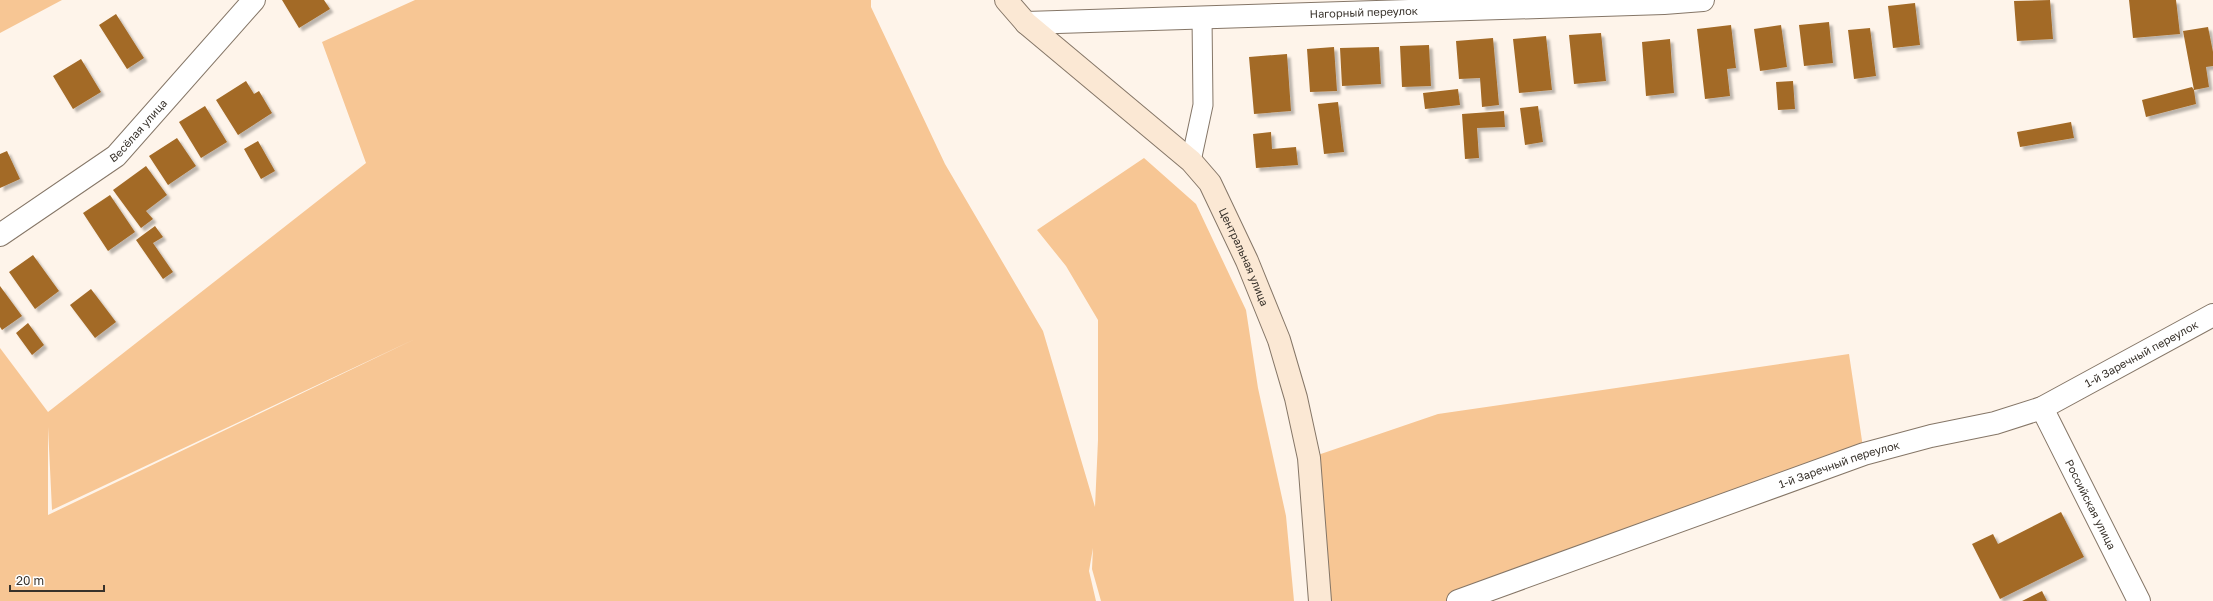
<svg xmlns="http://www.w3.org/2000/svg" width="2213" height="601" font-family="'Golos Text',sans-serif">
<defs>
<filter id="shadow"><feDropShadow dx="3.5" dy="3.5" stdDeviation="1" flood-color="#0004"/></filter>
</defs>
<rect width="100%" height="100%" fill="#fef4ea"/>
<path fill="#f7c694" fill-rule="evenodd" d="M0,0H62L0,33Z
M415,0H871V7L945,164L1043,331L1095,507L1098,440V320L1066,266L1037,230L1144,158L1196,204L1246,310L1258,388L1286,516L1294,601H1101L1092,569L1093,548L1089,571L1096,601H0V348L48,412L366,163L322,42ZM415,339L48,515V427L52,510Z
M1849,354L1864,454L1458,601H1320L1309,458L1438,414Z"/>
<path fill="#a36a26" filter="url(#shadow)" d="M282,0H324L330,9L299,28Z
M2050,0L2053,39L2017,41L2014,1Z
M2129,0H2176L2180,34L2133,38Z
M1915,3L1920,45L1893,48L1888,6Z
M116,14L144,58L127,69L99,25Z
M1829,22L1833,63L1804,66L1799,25Z
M1731,25L1736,68L1727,69L1730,96L1705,99L1697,29Z
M1781,25L1787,67L1760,71L1754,29Z
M2208,27L2213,52V66L2206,67L2209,87L2194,90L2196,104L2146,117L2142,100L2192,87L2194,90L2183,31Z
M1870,28L1876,76L1854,79L1848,30Z
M1601,33L1606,81L1574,84L1569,35Z
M1546,36L1552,90L1519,93L1513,39Z
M1493,38L1499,105L1482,107L1480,78L1459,79L1456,41Z
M1670,39L1674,93L1646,96L1642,42Z
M1429,45L1431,86L1402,87L1400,46Z
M1334,47L1337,91L1310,92L1307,49Z
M1379,47L1381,84L1342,86L1340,48Z
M1287,54L1291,111L1254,114L1249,57Z
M81,59L101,92L73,109L53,76Z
M246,81L254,94L259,91L272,113L238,135L216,100Z
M1793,81L1795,109L1778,110L1776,82Z
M1458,89L1460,105L1425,109L1423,93Z
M1338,102L1344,152L1324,154L1318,104Z
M205,106L227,142L201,158L179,122Z
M1538,106L1543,142L1525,145L1520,108Z
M1504,111L1505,127L1477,128L1479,158L1465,159L1462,114Z
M2071,122L2074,138L2020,147L2017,132Z
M1271,132L1272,149L1296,147L1298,165L1256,168L1253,134Z
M177,138L196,166L168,185L149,156Z
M258,141L275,171L261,179L244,149Z
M7,151L20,179L0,188V154Z
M146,166L167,195L146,211L153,219L141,228L113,190Z
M110,195L135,232L108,251L83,213Z
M155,226L163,237L153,243L173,272L163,279L136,240Z
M33,255L59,291L35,309L9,272Z
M0,286L22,316L2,330L0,327Z
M91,289L116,322L95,338L70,305Z
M28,323L44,345L32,355L16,333Z
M2061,512L2084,557L2000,599L1972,544L1993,534L1998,544Z
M2042,591L2047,601H2022Z"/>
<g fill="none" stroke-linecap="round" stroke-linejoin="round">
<g stroke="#857667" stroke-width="21">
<path id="lane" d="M1191,161L1203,105L1202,17"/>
</g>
<g stroke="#857667" stroke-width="24">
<g id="street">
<path id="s1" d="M1026,23L1664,3L1703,0"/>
<path id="s2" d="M0,235L116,156L254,0"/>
<path id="s3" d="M2042,408L2139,601"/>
<path id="s4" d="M1458,601L1864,454L1931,436L1995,423L2042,408L2213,315"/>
</g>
</g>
<g stroke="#857667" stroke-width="24">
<g id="secondary">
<path id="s5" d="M1006,0L1026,23L1191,161L1210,183L1247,261L1279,340L1296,398L1309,458L1320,601"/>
</g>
</g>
<use href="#lane" stroke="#fff" stroke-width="19"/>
<use href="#street" stroke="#fff" stroke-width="22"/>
<use href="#secondary" stroke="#fbe8d4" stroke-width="22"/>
</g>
<g text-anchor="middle" stroke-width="4" stroke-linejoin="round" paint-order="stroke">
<g font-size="11" fill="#38322b" stroke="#fff">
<text dy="4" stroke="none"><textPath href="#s1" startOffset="338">Нагорный переулок</textPath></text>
<text dy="4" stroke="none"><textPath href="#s2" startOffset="174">Весёлая улица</textPath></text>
<text dy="4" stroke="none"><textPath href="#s5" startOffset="356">Центральная улица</textPath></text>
<text dy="4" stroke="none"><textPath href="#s4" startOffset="729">1-й Заречный переулок</textPath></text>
<text dy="4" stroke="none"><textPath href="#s4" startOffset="405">1-й Заречный переулок</textPath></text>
<text dy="4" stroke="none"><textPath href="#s3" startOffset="108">Российская улица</textPath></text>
</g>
</g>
<path d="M10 585v6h94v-6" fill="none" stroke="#38322b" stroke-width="2"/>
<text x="16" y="585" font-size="12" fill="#38322b" stroke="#ffffff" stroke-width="3" paint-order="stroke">20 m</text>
</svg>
